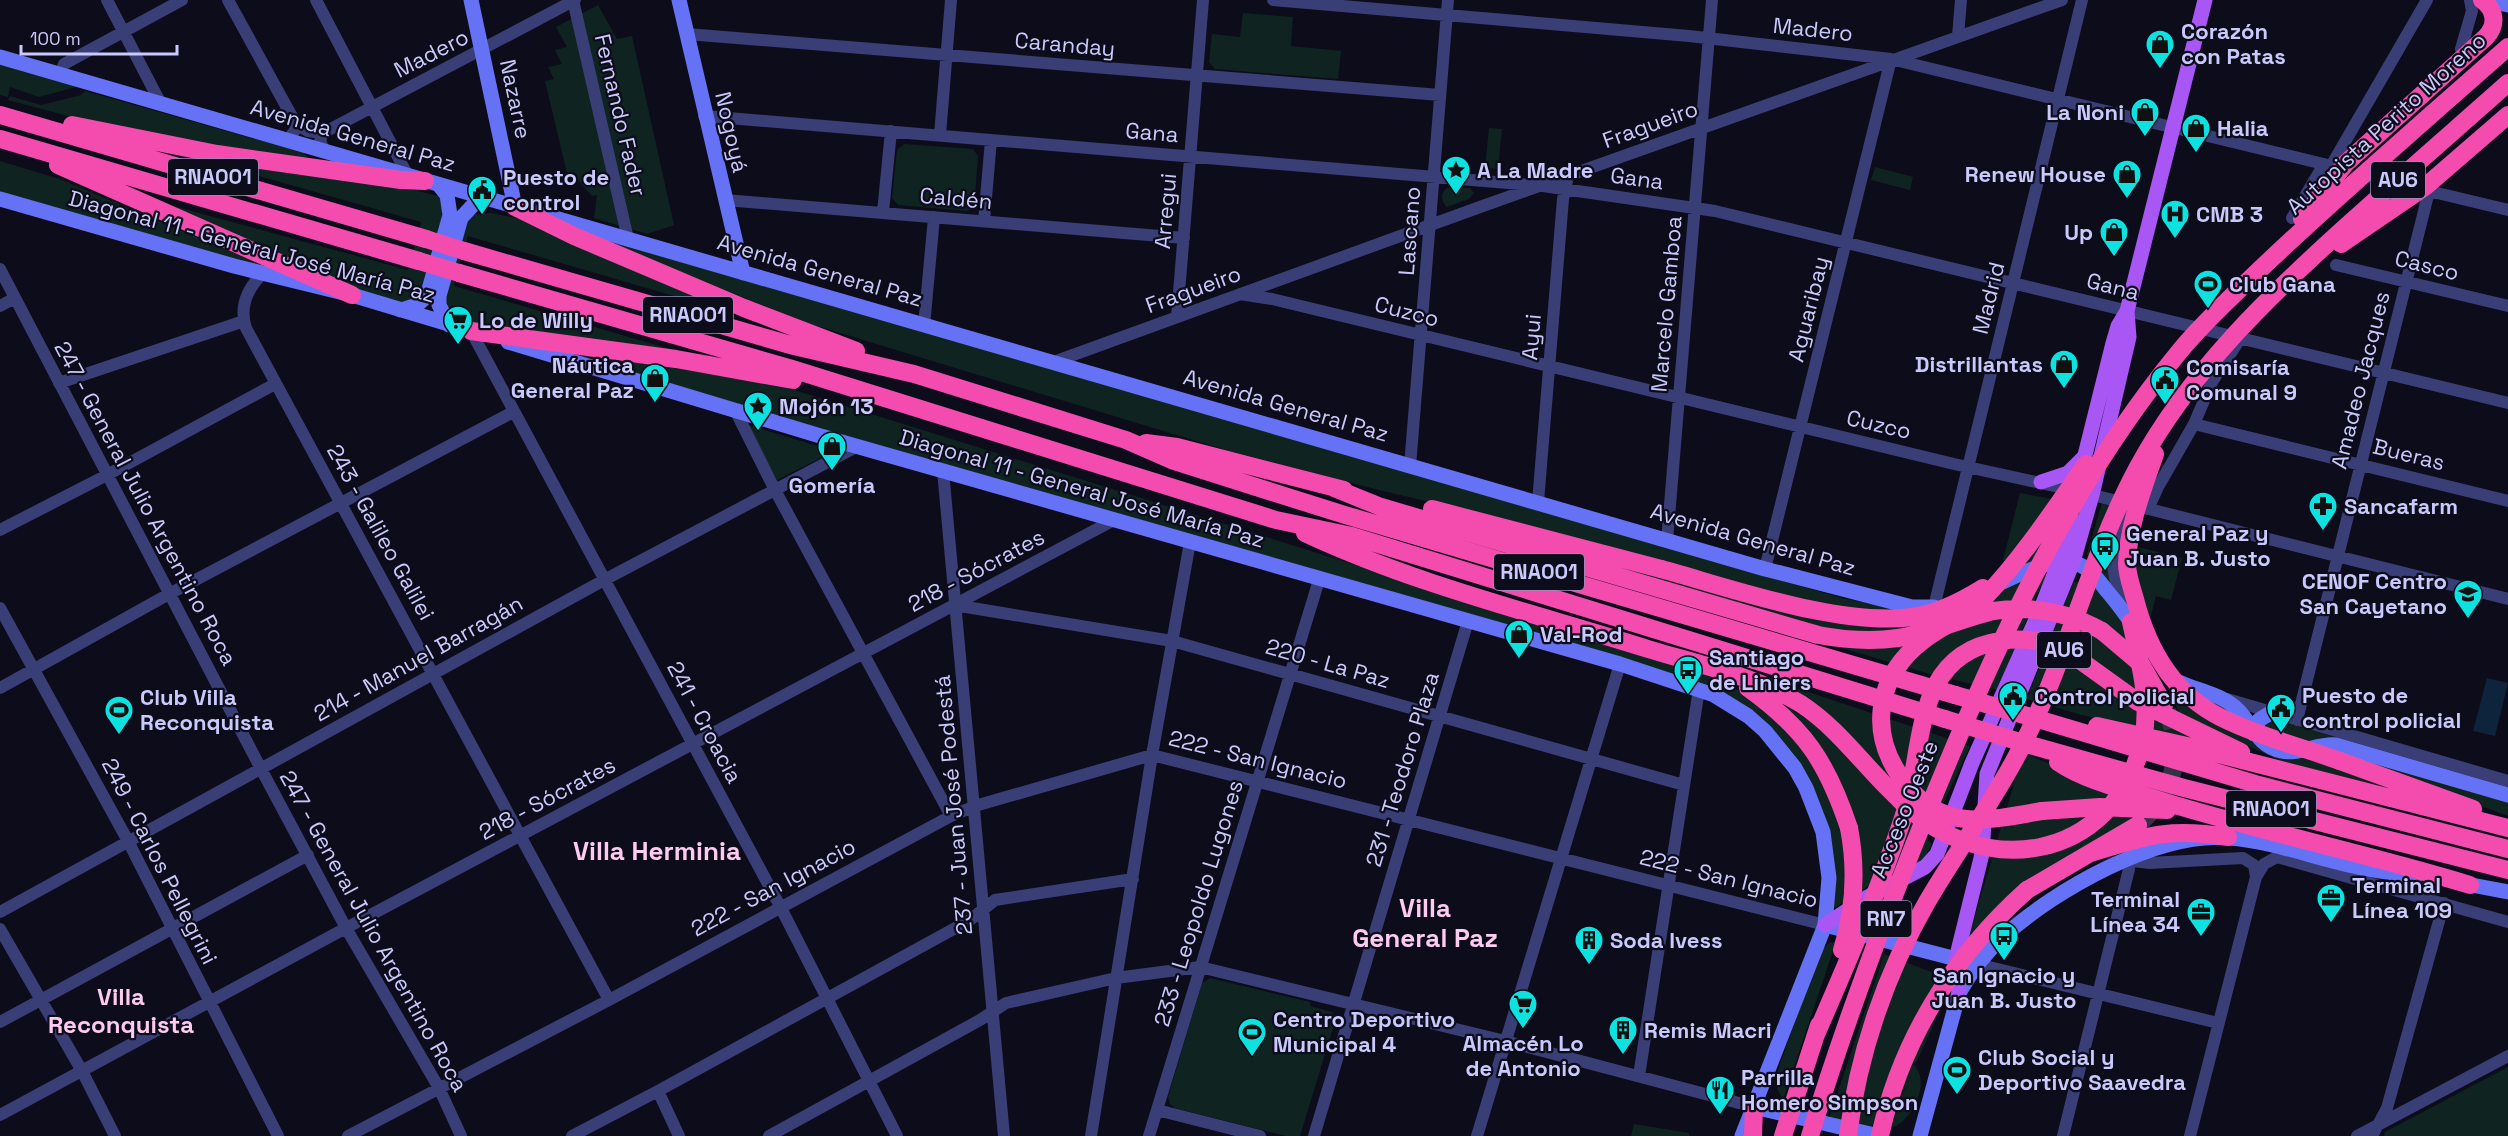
<svg xmlns="http://www.w3.org/2000/svg" width="2508" height="1136" font-family="'Space Grotesk',sans-serif">
<rect width="100%" height="100%" fill="#0d0c1a"/>
<path fill="#0f2421" d="M598,5L617,39L632,36L674,225L647,234L594,218L597,195L592,196L571,173H567L545,81L554,79L548,67L562,64L555,50L567,47L556,27Z
M1243,13L1293,17L1291,46L1341,51L1338,79L1215,69L1209,62L1212,34L1240,37Z
M0,62L78,85L76,87L39,97L10,87L8,97L0,95Z
M85,91L304,153L308,159L307,163L75,118L8,100L10,96L41,105L81,95Z
M1489,128L1502,129L1498,169L1485,168Z
M904,144L973,149L978,156L974,208L968,211L898,205L892,198L897,150Z
M196,158L377,181L438,196L443,203L444,212L420,296C405,308 383,298 366,294L144,198L408,270L421,222Z
M0,161L60,179L283,274L0,192Z
M1875,167L1913,177L1910,190L1871,180Z
M1447,188H1470L1474,193L1469,199L1447,207C1441,202 1440,192 1447,188Z
M491,213L520,219L720,305L719,309L468,236L454,286L704,359L473,328L449,318L443,292L466,218L476,214Z
M586,233L1767,577L1846,599L1893,607L1895,612L2035,578L2044,580L2034,602L1890,633L1843,634L1559,554L1587,542L1532,526L1383,491L1226,450L814,325L722,289Z
M528,347L720,370L778,385L1703,673L1752,697L1792,731L1853,829L1785,711L1787,707L1814,723L1932,844C1920,872 1892,875 1867,887C1856,893 1845,901 1835,908L1832,905L1821,817L1748,709Z
M748,425L834,451L777,480Z
M2020,493L2062,501L2049,557L2023,565L2003,560Z
M2102,503L2109,505L2111,542L2108,559L2111,590L2087,554Z
M2121,543L2182,558L2171,600L2156,596L2149,623Z
M2081,581C2109,590 2129,633 2145,657L2063,608L2074,582Z
M2029,615L2022,630H1999L1970,641L2017,643L1997,690L1930,674L1794,634L1815,639Z
M2059,620L2078,627L2121,650L2155,698L2214,744L2082,715L2027,699Z
M1734,667L1970,746L1935,822L1859,749Z
M2167,687L2220,704L2303,754L2428,798L2282,761L2181,717Z
M2270,718L2338,738L2339,740L2296,748L2260,724Z
M2337,752L2508,800V816Z
M2023,753L2128,795L2155,803L1968,940Z
M1836,942L1783,1100L1774,1082L1819,953L1829,943Z
M1884,954L1942,976L1947,996L1916,1063L1900,1055L1875,1133L1828,1121Z
M1210,978L1310,1002V1006L1332,1012L1336,1018L1300,1136H1286L1175,1108L1170,1104L1168,1097L1202,983Z
M1913,1064C1932,1080 1913,1122 1891,1128Z
M2508,1067V1136H2384L2385,1132Z
M1634,1124L1689,1133V1136H1631Z"/>
<path fill="#0e243c" d="M2487,678L2508,683L2495,736L2473,731Z"/>
<g fill="none" stroke-linecap="round" stroke-linejoin="round">
<path stroke="#333247" stroke-width="12" stroke-dasharray="12 6" stroke-linecap="butt" d="M2360,174L2425,190"/>
<path stroke="#333247" stroke-width="18" stroke-dasharray="18 9" stroke-linecap="butt" d="M2138,825C2174,792 2185,754 2166,708"/>
<path stroke="#3a3e77" stroke-width="12" d="M107,0L161,104
M228,0L296,124V129L287,141
M316,0L408,176
M573,0L628,239
M1273,0L1689,36L1891,59L2336,167
M687,34L1440,95
M1958,36L1961,0
M2461,49L2472,11L2470,0
M60,74L64,64L182,0
M704,116L1543,186L1715,211L2508,403
M296,124L308,131L323,133
M940,135L951,0
M325,152L320,141L323,133L575,0
M2331,166L2427,0
M725,200L1184,238
M883,212L891,131
M2292,218L2324,164
M984,221L991,140
M2336,265L2508,306
M0,269L260,767L346,928L439,1088L461,1136
M263,273C248,288 239,307 246,328L609,1000
M1240,294L1272,299L1954,464L2077,491L2508,599
M0,306L15,298
M1177,317L1203,0
M924,326L934,217
M471,331L781,908L897,1136
M1051,363L1480,207L2062,0
M59,383L244,321
M735,410L775,490L951,816
M2194,424L2508,501
M1410,466L1448,0
M943,471L1004,1136
M1538,502L1563,199L1567,181
M2148,509L2158,487L2194,424L2212,382L2240,339
M0,530L107,475L275,384
M1667,541L1712,0
M1765,569L1891,59
M954,605L1172,641L1684,785
M1934,607L2082,0
M0,608L128,841L278,1136
M2125,608C2105,561 2114,550 2127,504
M0,688L169,594L513,412
M2227,699L2508,781
M2297,720L2429,191L2508,210
M2124,860L2150,863L2243,858L2254,865L2256,877
M0,912L606,579L858,446
M0,929L82,1071L115,1136
M1977,964L2218,1023
M0,1022L308,855
M1639,1076L1699,689
M658,1091L679,1136
M1157,1110L1260,1136
M0,1115L346,928L1114,520
M348,1136L609,1000L951,816L975,806L1152,755L1825,925
M572,1136L658,1091L970,920L995,900L1133,879
M769,1136L980,1020L1006,1003L1116,978L1200,967L1505,1041L1754,1107
M1091,1136L1152,755L1190,542
M1149,1136L1319,580
M1314,1136L1468,621
M1477,1136L1620,664
M2063,1136L2129,869L2124,860
M2190,1136L2256,877L2264,864L2277,857L2508,922
M2357,1136L2508,1056
M2372,1136L2387,1108L2444,903"/>
<path stroke="#6672f5" stroke-width="15" d="M471,0L515,207
M679,0L743,273
M2485,0L2508,5
M0,57L1765,569L1912,607H1934
M0,199L234,266L352,295L482,334
M400,310C413,307 421,305 428,293L450,215L447,195L439,185
M449,325L439,305V296L461,218L475,203L486,199
M508,342L817,435L1620,664L1714,695L1748,716L1765,731L1795,768L1806,788L1823,832L1829,878L1825,925L1742,1136
M1996,585C2019,575 2056,554 2080,565C2092,570 2099,581 2107,591C2118,604 2128,617 2137,632
M2179,682C2198,691 2222,694 2238,710C2253,725 2257,746 2281,751C2300,755 2318,743 2336,745L2508,795
M2254,734L2259,720L2272,712
M2461,883L2508,892
M1825,925L1968,962
M1754,1107L1879,1136
M1920,1136L1959,993C1971,972 1985,953 2004,936C2055,890 2158,831 2229,838C2271,841 2312,857 2353,866C2374,871 2395,873 2416,876"/>
<path stroke="#a957f4" stroke-width="15" d="M2080,475L2113,343L2118,326L2127,311L2205,0
M2041,482L2068,473L2084,457
M1825,925L1866,898L1925,867L1937,854L1972,763L2042,606L2059,562L2071,516
M1959,993L1956,959L1982,854L1987,774L2073,562L2092,495L2129,337L2127,311"/>
<path stroke="#f44cae" stroke-width="18" d="M2482,0C2496,10 2497,25 2486,37
M2433,113L2508,47
M0,115L426,239
M72,125L217,154L401,180L425,181
M0,139L419,261
M58,165L352,295
M515,207L574,236L744,308L856,351
M464,251L794,346L914,374L1126,440L1174,461L1345,515L1955,695
M459,273L792,369L1276,520L1352,536L1945,719
M471,331L676,359L793,380
M1146,443L1177,447L1344,490
M1334,488L1381,507L1818,635C1845,640 1870,642 1898,638C1930,633 1961,619 1993,611
M1432,509L1661,569
M1305,533C1414,584 1533,613 1648,649C1697,664 1758,677 1801,704C1838,728 1864,766 1895,795
M2102,631L2141,664L2164,705
M2081,661L2138,702L2241,752
M1748,688C1805,729 1827,762 1849,828
M2041,720L2259,785L2508,849
M2097,726L2187,746L2508,828
M2030,745L2184,788L2508,870
M2340,761L2473,809
M2058,762C2087,782 2131,791 2165,802C2266,833 2369,854 2470,885
M2042,811L2100,807L2167,810
M2091,853C2146,836 2169,827 2228,837
M2027,890L2138,825
M1753,1136L1754,1107"/>
<path stroke="#f44cae" stroke-width="18" d="M2302,219L2346,163L2486,37
M426,239L464,251
M2341,244L2426,186L2508,115
M419,261L459,273
M2155,454C2143,489 2128,526 2127,564C2127,575 2132,588 2135,599C2148,650 2173,693 2220,717C2258,736 2301,747 2340,761
M1661,569C1731,588 1840,627 1912,617C1938,614 1962,601 1983,588
M1993,611C2033,605 2068,612 2102,631
M1955,695L2041,720
M1945,719L2030,745
M1895,795C1977,884 2115,864 2143,739C2151,700 2139,660 2131,622
M2042,811C1988,820 1943,833 1905,783C1867,734 1875,676 1925,639C1944,625 1967,616 1984,598C2021,560 2056,507 2086,464
M1842,950C1855,909 1857,870 1849,828
M1815,1037C1846,965 1878,893 1903,818C1925,753 1910,655 2000,641C2031,636 2056,643 2081,661
M1783,1136L1819,1025
M1810,1136C1842,1031 1881,927 1922,825C1989,659 2064,492 2179,352C2201,325 2226,302 2251,278C2310,221 2372,167 2433,113
M1848,1136C1858,1054 1886,973 1927,902C1955,854 1988,809 2014,761C2066,667 2087,561 2138,467C2190,371 2270,295 2350,223C2402,176 2455,130 2508,83
M1880,1136C1901,1040 1954,955 2027,890"/>
</g>
<defs>
<g id="shop-pin" transform="scale(1.5)"><path d="M0 17L-7.5 6A9.5 9.5 0 1 1 7.5 6Z" fill="#0ee2e1" stroke="#0d0c1a"/><path d="M-5-2.5h2.3a2.7 3.5 0 0 1 5.4 0H5L5.5 6h-11ZM-1.5-2.5h3a1.5 2.3 0 0 0-3 0Z" fill="#111"/></g>
<g id="sight-pin" transform="scale(1.5)"><path d="M0 17L-7.5 6A9.5 9.5 0 1 1 7.5 6Z" fill="#0ee2e1" stroke="#0d0c1a"/><path d="M0-6L1.8-2.2L6-1.7L2.9 1.2L3.7 5.4L0 3.3L-3.7 5.4L-2.9 1.2L-6-1.7L-1.8-2.2Z" fill="#111"/></g>
<g id="civic-pin" transform="scale(1.5)"><path d="M0 17L-7.5 6A9.5 9.5 0 1 1 7.5 6Z" fill="#0ee2e1" stroke="#0d0c1a"/><path d="M-.6-6.5H3V-4.5H.6V-3L4-1V1h2V6H-6V1h2V-1L-.6-3ZM-1.2 2.5V6h2.4V2.5Z" fill="#111"/></g>
<g id="hospital-pin" transform="scale(1.5)"><path d="M0 17L-7.5 6A9.5 9.5 0 1 1 7.5 6Z" fill="#0ee2e1" stroke="#0d0c1a"/><path d="M-5-5h3v3.5h4V-5h3V5h-3V1.5h-4V5h-3Z" fill="#111"/></g>
<g id="stadium-pin" transform="scale(1.5)"><path d="M0 17L-7.5 6A9.5 9.5 0 1 1 7.5 6Z" fill="#0ee2e1" stroke="#0d0c1a"/><path d="M0-5a6.5 5 0 1 0 0 10a6.5 5 0 1 0 0-10ZM-3.5-1.8h7v3.6h-7Z" fill="#111"/></g>
<g id="supermarket-pin" transform="scale(1.5)"><path d="M0 17L-7.5 6A9.5 9.5 0 1 1 7.5 6Z" fill="#0ee2e1" stroke="#0d0c1a"/><path d="M-6-5.5h2.5l.6 2H6L4.5 2H-2.5L-4.4-4H-6ZM-1.5 3.2a1.3 1.3 0 1 0 .1 0ZM3 3.2a1.3 1.3 0 1 0 .1 0Z" fill="#111"/></g>
<g id="pharmacy-pin" transform="scale(1.5)"><path d="M0 17L-7.5 6A9.5 9.5 0 1 1 7.5 6Z" fill="#0ee2e1" stroke="#0d0c1a"/><path d="M-2-6h4v4h4v4h-4v4h-4v-4h-4v-4h4Z" fill="#111"/></g>
<g id="bus-pin" transform="scale(1.5)"><path d="M0 17L-7.5 6A9.5 9.5 0 1 1 7.5 6Z" fill="#0ee2e1" stroke="#0d0c1a"/><path d="M-5-6H5V4H4V6H2V4H-2V6H-4V4H-5ZM-3.5-4V0h7V-4ZM-3.5 1.2v1.5H-2V1.2ZM2 1.2v1.5H3.5V1.2Z" fill="#111"/></g>
<g id="school-pin" transform="scale(1.5)"><path d="M0 17L-7.5 6A9.5 9.5 0 1 1 7.5 6Z" fill="#0ee2e1" stroke="#0d0c1a"/><path d="M0-5L7-2L0 1L-7-2ZM-4 1L0 2.5L4 1V4Q0 6-4 4Z" fill="#111"/></g>
<g id="office-pin" transform="scale(1.5)"><path d="M0 17L-7.5 6A9.5 9.5 0 1 1 7.5 6Z" fill="#0ee2e1" stroke="#0d0c1a"/><path d="M-6-3h4V-5.5h4V-3h4V5H-6ZM-1-4.5V-3h2v-1.5ZM-6 0V1H6V0Z" fill="#111"/></g>
<g id="building-pin" transform="scale(1.5)"><path d="M0 17L-7.5 6A9.5 9.5 0 1 1 7.5 6Z" fill="#0ee2e1" stroke="#0d0c1a"/><path d="M-4-6H4V6H1V3H-1V6H-4ZM-2.5-4.3h1.7v1.8h-1.7ZM.8-4.3h1.7v1.8H.8ZM-2.5-1h1.7V.8h-1.7ZM.8-1h1.7V.8H.8Z" fill="#111"/></g>
<g id="restaurant-pin" transform="scale(1.5)"><path d="M0 17L-7.5 6A9.5 9.5 0 1 1 7.5 6Z" fill="#0ee2e1" stroke="#0d0c1a"/><path d="M-5-6h1v4h1v-4h1v4h1v-4h1v5L-1.5 .5V6h-2V.5L-5-1ZM5-6V6H3V1.5H1.5Q1.5-4 5-6Z" fill="#111"/></g>
</defs>
<g fill-rule="evenodd">
<use href="#shop-pin" x="2160" y="44"/>
<use href="#shop-pin" x="2145" y="112"/>
<use href="#shop-pin" x="2196" y="128"/>
<use href="#sight-pin" x="1456" y="170"/>
<use href="#shop-pin" x="2127" y="174"/>
<use href="#civic-pin" x="482" y="190"/>
<use href="#hospital-pin" x="2175" y="214"/>
<use href="#shop-pin" x="2114" y="232"/>
<use href="#stadium-pin" x="2208" y="284"/>
<use href="#supermarket-pin" x="458" y="320"/>
<use href="#shop-pin" x="2064" y="364"/>
<use href="#shop-pin" x="655" y="378"/>
<use href="#civic-pin" x="2165" y="380"/>
<use href="#sight-pin" x="758" y="406"/>
<use href="#shop-pin" x="832" y="446"/>
<use href="#pharmacy-pin" x="2323" y="506"/>
<use href="#bus-pin" x="2105" y="546"/>
<use href="#school-pin" x="2468" y="594"/>
<use href="#shop-pin" x="1519" y="634"/>
<use href="#bus-pin" x="1688" y="670"/>
<use href="#civic-pin" x="2013" y="696"/>
<use href="#civic-pin" x="2281" y="708"/>
<use href="#stadium-pin" x="119" y="710"/>
<use href="#office-pin" x="2331" y="898"/>
<use href="#office-pin" x="2201" y="912"/>
<use href="#bus-pin" x="2004" y="936"/>
<use href="#building-pin" x="1589" y="940"/>
<use href="#supermarket-pin" x="1523" y="1004"/>
<use href="#building-pin" x="1623" y="1030"/>
<use href="#stadium-pin" x="1252" y="1032"/>
<use href="#stadium-pin" x="1957" y="1070"/>
<use href="#restaurant-pin" x="1720" y="1090"/>
</g>
<g text-anchor="middle" stroke-width="4.5" stroke-linejoin="round" paint-order="stroke">
<g fill="#0d0c1a" stroke="#9190b8" stroke-width="1.5">
<rect x="168" y="159" width="90" height="36" rx="4.5"/>
<rect x="2371" y="162" width="54" height="36" rx="4.5"/>
<rect x="643" y="297" width="90" height="36" rx="4.5"/>
<rect x="1494" y="554" width="90" height="36" rx="4.5"/>
<rect x="2037" y="632" width="54" height="36" rx="4.5"/>
<rect x="2226" y="791" width="90" height="36" rx="4.5"/>
<rect x="1860.5" y="901" width="51" height="36" rx="4.5"/>
</g>
<g font-size="21" font-weight="bold" fill="#c9c9fc">
<text x="213" y="184">RNA001</text>
<text x="2398" y="187">AU6</text>
<text x="688" y="322">RNA001</text>
<text x="1539" y="579">RNA001</text>
<text x="2064" y="657">AU6</text>
<text x="2271" y="816">RNA001</text>
<text x="1886" y="926">RN7</text>
</g>
<g font-size="22" fill="#c9c9fc" stroke="#0d0c1a">
<text transform="translate(1813 29) rotate(6)" y="8">Madero</text>
<text transform="translate(1065 44) rotate(5)" y="8">Caranday</text>
<text transform="translate(431 53) rotate(-27)" y="8">Madero</text>
<text transform="translate(516 99) rotate(78)" y="8">Nazarre</text>
<text transform="translate(621 115) rotate(77)" y="8">Fernando Fader</text>
<text transform="translate(2386 123) rotate(-42)" y="8">Autopista Perito Moreno</text>
<text transform="translate(1650 124) rotate(-20)" y="8">Fragueiro</text>
<text transform="translate(732 132) rotate(77)" y="8">Nogoyá</text>
<text transform="translate(1152 132) rotate(5)" y="8">Gana</text>
<text transform="translate(353 135) rotate(16)" y="8">Avenida General Paz</text>
<text transform="translate(1637 178) rotate(8)" y="8">Gana</text>
<text transform="translate(956 198) rotate(5)" y="8">Caldén</text>
<text transform="translate(1165 211) rotate(-85)" y="8">Arregui</text>
<text transform="translate(1409 231) rotate(-86)" y="8">Lascano</text>
<text transform="translate(252 246) rotate(15)" y="8">Diagonal 11 - General José María Paz</text>
<text transform="translate(2427 265) rotate(14)" y="8">Casco</text>
<text transform="translate(820 270) rotate(16)" y="8">Avenida General Paz</text>
<text transform="translate(2113 286) rotate(14)" y="8">Gana</text>
<text transform="translate(1193 289) rotate(-20)" y="8">Fragueiro</text>
<text transform="translate(1988 298) rotate(-76)" y="8">Madrid</text>
<text transform="translate(1666 304) rotate(-85)" y="8">Marcelo Gamboa</text>
<text transform="translate(1808 309) rotate(-76)" y="8">Aguaribay</text>
<text transform="translate(1407 311) rotate(14)" y="8">Cuzco</text>
<text transform="translate(1531 337) rotate(-85)" y="8">Ayui</text>
<text transform="translate(2360 380) rotate(-76)" y="8">Amadeo Jacques</text>
<text transform="translate(1286 405) rotate(16)" y="8">Avenida General Paz</text>
<text transform="translate(1879 424) rotate(13)" y="8">Cuzco</text>
<text transform="translate(2409 454) rotate(14)" y="8">Bueras</text>
<text transform="translate(1082 488) rotate(16)" y="8">Diagonal 11 - General José María Paz</text>
<text transform="translate(146 503) rotate(62)" y="8">247 - General Julio Argentino Roca</text>
<text transform="translate(381 532) rotate(61)" y="8">243 - Galileo Galilei</text>
<text transform="translate(1753 539) rotate(16)" y="8">Avenida General Paz</text>
<text transform="translate(976 570) rotate(-28)" y="8">218 - Sócrates</text>
<text transform="translate(418 658) rotate(-29)" y="8">214 - Manuel Barragán</text>
<text transform="translate(1328 663) rotate(16)" y="8">220 - La Paz</text>
<text transform="translate(705 722) rotate(62)" y="8">241 - Croacia</text>
<text transform="translate(1258 759) rotate(14)" y="8">222 - San Ignacio</text>
<text transform="translate(1402 769) rotate(-73)" y="8">231 - Teodoro Plaza</text>
<text transform="translate(547 798) rotate(-28)" y="8">218 - Sócrates</text>
<text transform="translate(953 805) rotate(-95)" y="8">237 - Juan José Podestá</text>
<text transform="translate(1904 809) rotate(-68)" y="8">Acceso Oeste</text>
<text transform="translate(160 861) rotate(63)" y="8">249 - Carlos Pellegrini</text>
<text transform="translate(1729 878) rotate(14)" y="8">222 - San Ignacio</text>
<text transform="translate(773 887) rotate(-28)" y="8">222 - San Ignacio</text>
<text transform="translate(1198 903) rotate(-73)" y="8">233 - Leopoldo Lugones</text>
<text transform="translate(374 931) rotate(61)" y="8">247 - General Julio Argentino Roca</text>
</g>
<g font-size="22" font-weight="bold" fill="#c9c9fc" stroke="#0d0c1a" text-anchor="start">
<text x="2181" y="39">Corazón<tspan x="2181" dy="25">con Patas</tspan></text>
<text x="2124" y="120" text-anchor="end">La Noni</text>
<text x="2217" y="136">Halia</text>
<text x="1477" y="178">A La Madre</text>
<text x="2106" y="182" text-anchor="end">Renew House</text>
<text x="503" y="185">Puesto de<tspan x="503" dy="25">control</tspan></text>
<text x="2196" y="222">CMB 3</text>
<text x="2093" y="240" text-anchor="end">Up</text>
<text x="2229" y="292">Club Gana</text>
<text x="479" y="328">Lo de Willy</text>
<text x="2043" y="372" text-anchor="end">Distrillantas</text>
<text x="634" y="373" text-anchor="end">Náutica<tspan x="634" dy="25">General Paz</tspan></text>
<text x="2186" y="375">Comisaría<tspan x="2186" dy="25">Comunal 9</tspan></text>
<text x="779" y="414">Mojón 13</text>
<text x="832" y="493" text-anchor="middle">Gomería</text>
<text x="2344" y="514">Sancafarm</text>
<text x="2126" y="541">General Paz y<tspan x="2126" dy="25">Juan B. Justo</tspan></text>
<text x="2447" y="589" text-anchor="end">CENOF Centro<tspan x="2447" dy="25">San Cayetano</tspan></text>
<text x="1540" y="642">Val-Rod</text>
<text x="1709" y="665">Santiago<tspan x="1709" dy="25">de Liniers</tspan></text>
<text x="2302" y="703">Puesto de<tspan x="2302" dy="25">control policial</tspan></text>
<text x="2034" y="704">Control policial</text>
<text x="140" y="705">Club Villa<tspan x="140" dy="25">Reconquista</tspan></text>
<text x="2352" y="893">Terminal<tspan x="2352" dy="25">Línea 109</tspan></text>
<text x="2180" y="907" text-anchor="end">Terminal<tspan x="2180" dy="25">Línea 34</tspan></text>
<text x="1610" y="948">Soda Ivess</text>
<text x="2004" y="983" text-anchor="middle">San Ignacio y<tspan x="2004" dy="25">Juan B. Justo</tspan></text>
<text x="1273" y="1027">Centro Deportivo<tspan x="1273" dy="25">Municipal 4</tspan></text>
<text x="1644" y="1038">Remis Macri</text>
<text x="1523" y="1051" text-anchor="middle">Almacén Lo<tspan x="1523" dy="25">de Antonio</tspan></text>
<text x="1978" y="1065">Club Social y<tspan x="1978" dy="25">Deportivo Saavedra</tspan></text>
<text x="1741" y="1085">Parrilla<tspan x="1741" dy="25">Homero Simpson</tspan></text>
</g>
<g font-size="24" font-weight="bold" fill="#fccbef" stroke="#0d0c1a">
<text x="121" y="1005">Villa<tspan x="121" dy="28">Reconquista</tspan></text>
</g>
<g font-size="26" font-weight="bold" fill="#fccbef" stroke="#0d0c1a">
<text x="657" y="860">Villa Herminia</text>
<text x="1425" y="917">Villa<tspan x="1425" dy="30">General Paz</tspan></text>
</g>
</g>
<path d="M21 45v9h156v-9" fill="none" stroke="#c9c9fc" stroke-width="3"/>
<text x="30" y="45" font-size="18" fill="#c9c9fc" stroke="#0d0c1a" stroke-width="4.5" paint-order="stroke">100 m</text>
</svg>
